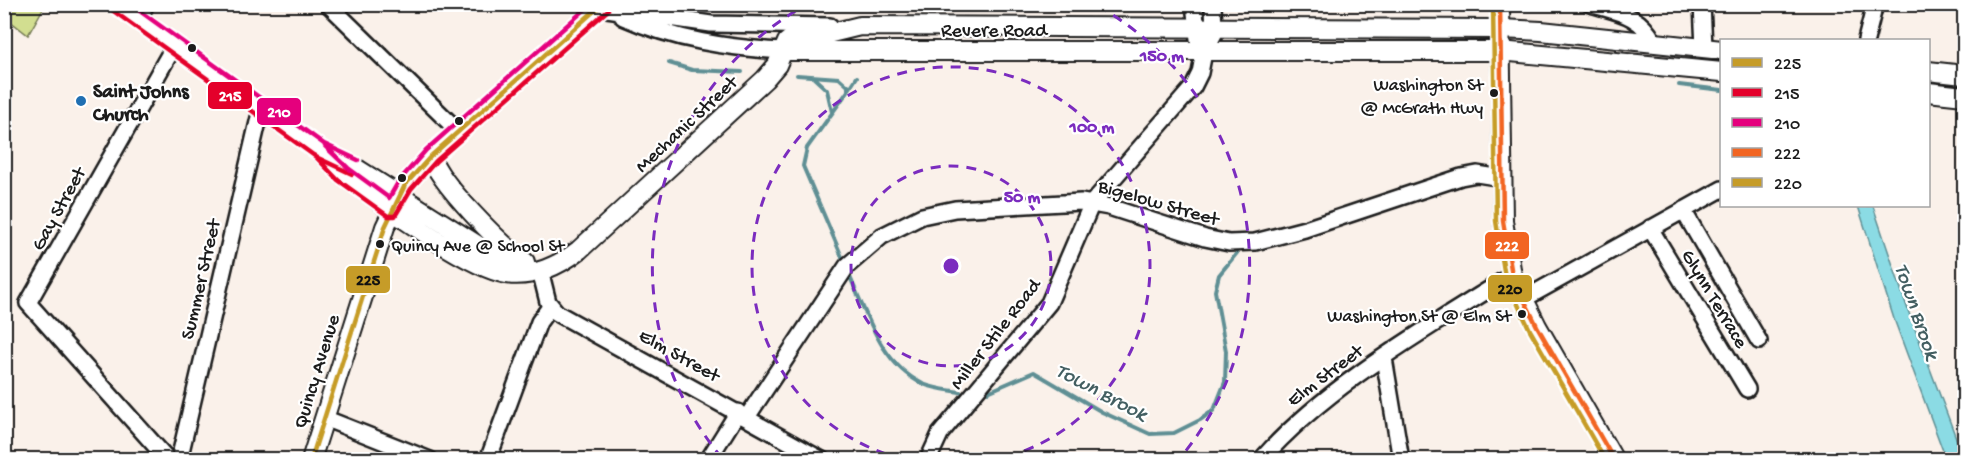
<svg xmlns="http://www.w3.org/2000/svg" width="1969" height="464" font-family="'Gochi Hand',sans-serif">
<rect width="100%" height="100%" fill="#faf1ea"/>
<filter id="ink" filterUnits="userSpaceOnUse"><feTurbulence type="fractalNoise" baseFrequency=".0167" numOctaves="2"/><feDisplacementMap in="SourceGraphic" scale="12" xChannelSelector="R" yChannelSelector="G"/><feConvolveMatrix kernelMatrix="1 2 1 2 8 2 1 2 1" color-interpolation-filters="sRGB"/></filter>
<g filter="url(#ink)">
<path fill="#d2de90" stroke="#777d56" stroke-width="1.5" d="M4,5L5,4L45,5L28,35L5,17Z"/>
<path fill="#8bdbe4" stroke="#5f8f94" stroke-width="1.5" d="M1858,206H1873L1909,313L1964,459H1946L1894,319Z"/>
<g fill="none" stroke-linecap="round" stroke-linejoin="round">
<path stroke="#5f8f94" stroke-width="4" d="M669,63L692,70L742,72
M797,75L839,78L848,86V91L807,148L803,166L842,257
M814,78L827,90L832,112
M1679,85L1722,90
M848,91L857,77
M850,277C867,315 882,365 923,384C935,389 948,390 960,392
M988,392L1034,372L1102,412L1150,434L1174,433L1200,420L1214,410L1225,382L1226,351L1215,291L1219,275L1237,253"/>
<g stroke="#1c1c1c" stroke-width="20">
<path id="minor" d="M328,4L458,131
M1194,4L1198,39L1204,52
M1590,4C1620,13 1639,14 1654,42
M1702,4L1704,48
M600,8L711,24L830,26
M623,17C675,40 727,48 783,51
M138,20L146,4
M1866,40L1875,4
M1683,210L1759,341
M1650,228L1747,389
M540,270L548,302L557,313L822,460
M1522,300L1722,189
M1384,358L1401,460
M747,417L847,266L882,236L922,216L955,209L1081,202L1109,207L1205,238L1229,243L1255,242L1305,229L1461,177L1477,174L1502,178
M324,418L430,460
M168,460L28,303L174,46
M179,460L261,109
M488,460L539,322L550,307
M708,460L738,412
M928,460L940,434L1049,303L1092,203L1193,87L1200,73L1204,52L1214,34L1213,4
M1261,460C1328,384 1427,329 1512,275"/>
</g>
<g stroke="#1c1c1c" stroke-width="22">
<path id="major" d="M116,4L320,151L359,170L490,253L529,269
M1500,4L1503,221L1512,275L1537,326L1614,460
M783,51H1500L1722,72
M1928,71L1964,75
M1928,92L1964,96
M320,151C348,183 466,268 507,274C533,278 560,265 579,250L765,79L777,65L787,42L795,36L827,34L860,26L1500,29L1541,31L1722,50
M431,156C438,182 502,246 525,262
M311,460L385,227L405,185L431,156L603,4"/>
</g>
<use href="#minor" stroke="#fff" stroke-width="15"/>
<use href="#major" stroke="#fff" stroke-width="18"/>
<g stroke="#fff" stroke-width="9">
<path id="bus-1" d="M311,460L385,227L405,185L431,156L602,4"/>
</g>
<g stroke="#fff" stroke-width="9">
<path id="bus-2" d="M112,10L316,157L352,174
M315,156L338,180L388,216H395L411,189L436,161L608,10"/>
</g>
<g stroke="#fff" stroke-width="9">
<path id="bus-3" d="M130,4L324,144L358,160
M325,146L348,168L389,198L399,181L426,150L591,4"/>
</g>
<g stroke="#fff" stroke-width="9">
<path id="bus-4" d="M1500,4L1503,221L1512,275L1537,326L1614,460"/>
</g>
<g stroke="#fff" stroke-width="9">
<path id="bus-5" d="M1493,4L1496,221L1505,277L1530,330L1605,460"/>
</g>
<use href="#bus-1" stroke="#c69c28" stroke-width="4.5"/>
<use href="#bus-2" stroke="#e4002b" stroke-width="4.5"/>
<use href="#bus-3" stroke="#e5007d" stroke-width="4.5"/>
<use href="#bus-4" stroke="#f26522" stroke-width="4.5"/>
<use href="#bus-5" stroke="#c69c28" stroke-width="4.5"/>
</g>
</g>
<g fill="none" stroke="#7b2cbf" stroke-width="3" stroke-dasharray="10 8">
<circle cx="951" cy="266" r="100"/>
<path d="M903 459A199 199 0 1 1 999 459"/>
<path d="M722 458A299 299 0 0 1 804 6M1098 6A299 299 0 0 1 1180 458"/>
</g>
<g fill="#1c1c1c" stroke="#fff" stroke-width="2">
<circle cx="192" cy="48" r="5"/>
<circle cx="1494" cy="93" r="5"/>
<circle cx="459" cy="121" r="5"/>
<circle cx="402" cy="178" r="5"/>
<circle cx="380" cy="244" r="5"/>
<circle cx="1522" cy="314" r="5"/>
</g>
<circle fill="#1f6fb2" stroke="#fff" stroke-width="2" cx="81" cy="101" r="6"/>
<g text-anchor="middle" stroke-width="4.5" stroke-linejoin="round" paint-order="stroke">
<g font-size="18" fill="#1c1c1c" stroke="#fff" text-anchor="end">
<text x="1483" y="90">Washington St<tspan x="1483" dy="23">@ McGrath Hwy</tspan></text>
<text x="391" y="251" text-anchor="start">Quincy Ave @ School St</text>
<text x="1511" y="321">Washington St @ Elm St</text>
</g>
<g font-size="20" fill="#1c1c1c" stroke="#fff">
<text x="994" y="36">Revere Road</text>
<text transform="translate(685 123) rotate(-43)" y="7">Mechanic Street</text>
<text transform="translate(1159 201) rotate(16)" y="7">Bigelow Street</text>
<text transform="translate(57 208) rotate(-61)" y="7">Gay Street</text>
<text transform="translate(199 279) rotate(-77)" y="7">Summer Street</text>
<text transform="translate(1716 298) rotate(59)" y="7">Glynn Terrace</text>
<text transform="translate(994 333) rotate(-52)" y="7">Miller Stile Road</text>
<text transform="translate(680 354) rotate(29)" y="7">Elm Street</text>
<text transform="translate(315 371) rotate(-73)" y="7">Quincy Avenue</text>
<text transform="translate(1324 374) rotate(-37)" y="7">Elm Street</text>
</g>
<g font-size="20" font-weight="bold" fill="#1c1c1c" stroke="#fff" text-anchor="start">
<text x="93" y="97">Saint Johns<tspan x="93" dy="23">Church</tspan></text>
</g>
<g font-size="21" font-style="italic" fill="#435f62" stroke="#fff">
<text transform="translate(1918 311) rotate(71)" y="7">Town Brook</text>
<text transform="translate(1102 391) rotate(28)" y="7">Town Brook</text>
</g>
</g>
<circle cx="951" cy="266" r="9" fill="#7b2cbf" stroke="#fff" stroke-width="3"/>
<g font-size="18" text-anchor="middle" font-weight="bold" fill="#7b2cbf" stroke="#fff" stroke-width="4.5" stroke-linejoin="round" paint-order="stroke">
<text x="1162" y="61">150 m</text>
<text x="1092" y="132">100 m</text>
<text x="1022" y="202">50 m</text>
</g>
<g stroke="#fff" stroke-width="2">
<rect x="207" y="81" width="46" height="29" rx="6" fill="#e4002b"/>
<rect x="256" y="97" width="46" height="29" rx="6" fill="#e5007d"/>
<rect x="1484" y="231" width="46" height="29" rx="6" fill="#f26522"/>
<rect x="345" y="265" width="46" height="29" rx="6" fill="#c69c28"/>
<rect x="1487" y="274" width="46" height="29" rx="6" fill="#c69c28"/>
</g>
<g font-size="16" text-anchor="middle" font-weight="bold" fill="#fff">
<text x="230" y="101">215</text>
<text x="279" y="117">210</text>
<text x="1507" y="251">222</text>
</g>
<g font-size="16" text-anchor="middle" font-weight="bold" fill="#111">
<text x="368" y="285">225</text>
<text x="1510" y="294">220</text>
</g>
<rect width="1969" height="464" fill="none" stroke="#fff" stroke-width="24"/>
<rect x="12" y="12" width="1945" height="440" fill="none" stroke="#1c1c1c" stroke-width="2" filter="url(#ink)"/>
<rect x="1720" y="39" width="210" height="168" fill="#ffffff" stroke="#a4a4a4" stroke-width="1.5"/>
<rect x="1732" y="58" width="30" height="9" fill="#c69c28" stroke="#a4a4a4" stroke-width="1.5"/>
<text x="1774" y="69" font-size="18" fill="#1c1c1c">225</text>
<rect x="1732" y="88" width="30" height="9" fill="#e4002b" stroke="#a4a4a4" stroke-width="1.5"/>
<text x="1774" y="99" font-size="18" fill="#1c1c1c">215</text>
<rect x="1732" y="118" width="30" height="9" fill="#e5007d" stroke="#a4a4a4" stroke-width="1.5"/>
<text x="1774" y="129" font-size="18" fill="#1c1c1c">210</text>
<rect x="1732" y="148" width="30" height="9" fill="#f26522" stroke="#a4a4a4" stroke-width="1.5"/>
<text x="1774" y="159" font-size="18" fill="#1c1c1c">222</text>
<rect x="1732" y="178" width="30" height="9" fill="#c69c28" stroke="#a4a4a4" stroke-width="1.5"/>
<text x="1774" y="189" font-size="18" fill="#1c1c1c">220</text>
</svg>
